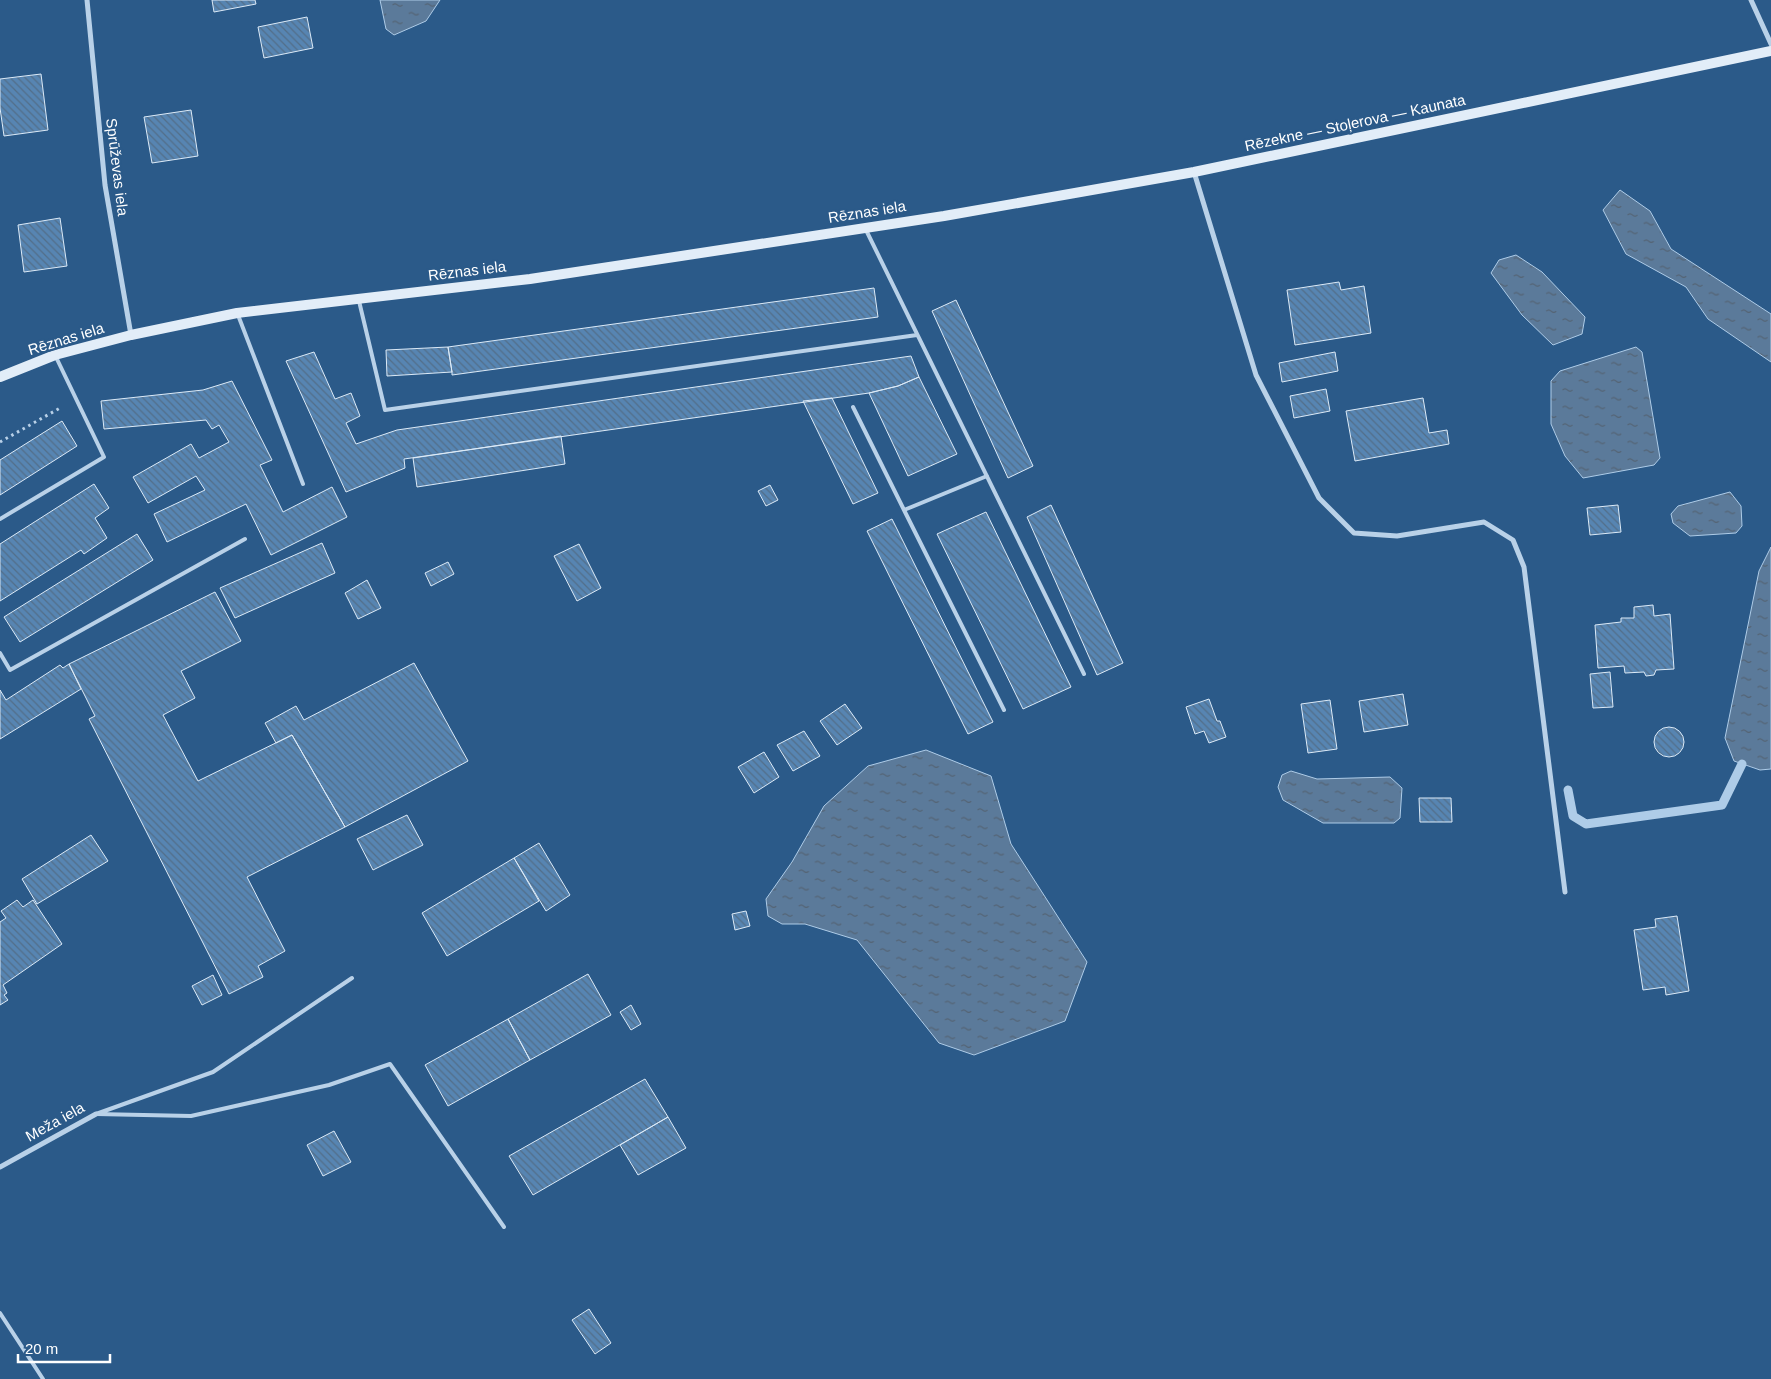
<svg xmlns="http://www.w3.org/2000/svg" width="1771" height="1379" font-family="Arial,sans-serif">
<defs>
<pattern id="water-ripples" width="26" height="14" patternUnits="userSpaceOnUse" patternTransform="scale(1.25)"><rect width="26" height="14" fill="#5b7a9a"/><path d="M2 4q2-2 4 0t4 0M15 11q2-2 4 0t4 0" fill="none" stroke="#546373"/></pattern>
<pattern id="building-back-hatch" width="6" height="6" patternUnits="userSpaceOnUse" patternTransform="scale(1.25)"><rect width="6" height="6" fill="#5785b2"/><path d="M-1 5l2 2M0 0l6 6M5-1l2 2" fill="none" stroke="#536e89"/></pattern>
</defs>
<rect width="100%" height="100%" fill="#2b5a89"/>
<path fill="url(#water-ripples)" stroke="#aecce8" d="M380,0H440L426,21L394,35L386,29Z
M1620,190L1650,211L1671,249L1771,314V362L1708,319L1686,287L1626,254L1603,210Z
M1516,255L1542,272L1585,317L1582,334L1553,345L1522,315L1491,273L1499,260Z
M1636,347L1642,352L1660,458L1654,465L1583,478L1565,456L1551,424V381L1560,371Z
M1730,492L1741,506L1742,526L1736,533L1690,536L1673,523L1671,514L1678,506Z
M1771,547V769L1760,770L1734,761L1725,738L1759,571Z
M926,750L991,776L1011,844L1087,962L1065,1021L974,1055L939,1043L857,940L805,924H782L768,916L766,899L792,862L824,806L868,766Z
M1291,771L1317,779L1390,777L1402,788L1400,818L1394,823H1323L1283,800L1278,787L1282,775Z"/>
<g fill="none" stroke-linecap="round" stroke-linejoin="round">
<path stroke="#aecce8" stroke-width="9" d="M1568,790L1573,816L1586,824L1722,805L1742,764"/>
</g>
<path fill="url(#building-back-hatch)" stroke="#dceaf7" d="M212,0H255L256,4L214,12Z
M307,17L313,48L264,58L258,27Z
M41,74L48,130L4,136L0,108V79Z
M191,110L198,156L152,163L144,117Z
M60,218L67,266L24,272L18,225Z
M1339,282L1341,290L1364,286L1371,333L1295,345L1287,290Z
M874,288L878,317L452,375V372L448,347Z
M956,300L1033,466L1008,478L932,311Z
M448,347L452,372L387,376L386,350Z
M314,352L335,399L351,393L360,416L346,423L356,444L397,430L911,356L919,377L898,386L869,393L404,459L405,468L346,492L286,361Z
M1335,352L1338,371L1282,382L1279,363Z
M919,377L957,454L908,476L869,393L898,386Z
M232,381L272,460L260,465L283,512L332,487L347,517L271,555L246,504L167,542L154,514L205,490L196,476L148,503L133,477L191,444L199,458L229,442L219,425L212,429L206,420L104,429L101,401L203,390Z
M1326,389L1330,411L1294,418L1290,396Z
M832,398L878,493L853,504L803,401Z
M1423,398L1429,433L1447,430L1449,444L1355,461L1346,411Z
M62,421L77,446L0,495V460Z
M561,436L565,464L417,487L413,458Z
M94,484L109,508L95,518L107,538L84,554L81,550L0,601V544Z
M770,485L778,500L766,506L758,491Z
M1051,505L1123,663L1097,675L1027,517Z
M1618,505L1621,532L1590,535L1587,508Z
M986,512L1071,687L1023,709L937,534Z
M892,519L993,722L968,734L867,531Z
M137,534L153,560L20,642L4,617Z
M322,543L335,573L235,618L220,588Z
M579,544L601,588L577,601L554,556Z
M448,562L454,574L431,586L425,573Z
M367,580L381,608L358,619L345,593Z
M215,592L241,641L181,671L195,698L163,715L198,781L292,735L345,827L247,877L285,951L258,966L263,977L229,994L89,719L95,716L69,664Z
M1653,605L1654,616L1670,614L1674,669L1656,670L1654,675L1646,676L1644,672L1625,673L1624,666L1598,668L1595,625L1621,622V618H1634V607Z
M414,663L468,761L345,827L292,735L276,743L265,723L296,706L304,720Z
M69,664L81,689L0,739V690L6,700L60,665L63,668Z
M1610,672L1613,707L1593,708L1590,674Z
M1403,694L1408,725L1364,732L1359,701Z
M1209,699L1217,721H1220L1226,737L1209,743L1204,731L1195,734L1186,707Z
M1330,700L1337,749L1308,753L1301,704Z
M845,704L862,728L837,745L820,721Z
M1654 742a15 15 0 1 1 30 0a15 15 0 1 1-30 0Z
M804,731L820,756L793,771L777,745Z
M764,752L779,777L754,793L738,767Z
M1419,798H1451L1452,822H1420Z
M407,815L423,845L373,870L357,839Z
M91,835L108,861L37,904L22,879Z
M539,843L570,895L546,911L514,858Z
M514,858L539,901L447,956L422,913Z
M17,900L23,907L33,900L62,944L3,985L7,993L4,995L8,1000L0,1005V922L6,918L1,911Z
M746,911L750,926L735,930L732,914Z
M1677,916L1689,991L1666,995L1665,987L1643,990L1634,930L1656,927L1655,919Z
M588,974L611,1015L530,1060L508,1019Z
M213,975L222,995L202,1005L192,986Z
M631,1005L641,1024L631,1030L620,1012Z
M508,1019L530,1060L448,1106L425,1065Z
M645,1079L668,1117L533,1195L509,1156Z
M668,1117L686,1148L638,1175L620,1145Z
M334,1131L351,1162L323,1176L307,1145Z
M589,1309L611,1343L595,1354L572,1320Z"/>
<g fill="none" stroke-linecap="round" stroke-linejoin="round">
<path stroke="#b9d1e8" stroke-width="3" stroke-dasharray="2.5 4" stroke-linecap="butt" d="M0,442L60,408"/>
<path stroke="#b9d1e8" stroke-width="4" d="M866,230L1084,674
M359,301L385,410L917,335
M238,315L303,484
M853,407L904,510
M987,476L904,510L1004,710
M0,519L104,457L55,355
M0,653L10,670L245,539
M352,978L213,1072L96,1114L191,1116L329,1085L390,1064L504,1227
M0,1313L43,1379"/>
<path stroke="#b9d1e8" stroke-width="5" d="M87,0L105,185L131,335
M1751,0L1771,44
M1194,172L1256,375L1319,498L1354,533L1397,536L1484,522L1513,540L1524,567L1565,892
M0,1167L96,1114"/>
<path stroke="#e2edf8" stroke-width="10" d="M0,377L55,355L131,335L237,313L530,279L944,216L1194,172L1771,51"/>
</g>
<g text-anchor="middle" stroke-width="4.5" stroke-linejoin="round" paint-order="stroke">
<g font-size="15" fill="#fff" stroke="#2b5a89">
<text transform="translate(1355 123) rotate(-12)" y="5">Rēzekne — Stoļerova — Kaunata</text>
<text transform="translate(117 167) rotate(83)" y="5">Sprūževas iela</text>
<text transform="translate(867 212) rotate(-9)" y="5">Rēznas iela</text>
<text transform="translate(467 271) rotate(-7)" y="5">Rēznas iela</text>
<text transform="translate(66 339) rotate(-17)" y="5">Rēznas iela</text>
<text transform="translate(55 1122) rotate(-29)" y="5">Meža iela</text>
</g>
</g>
<path d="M18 1354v8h92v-8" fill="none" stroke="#ffffff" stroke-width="2.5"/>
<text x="25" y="1354" font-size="15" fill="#ffffff" stroke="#2b5a89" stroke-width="4" paint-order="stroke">20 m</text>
</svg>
